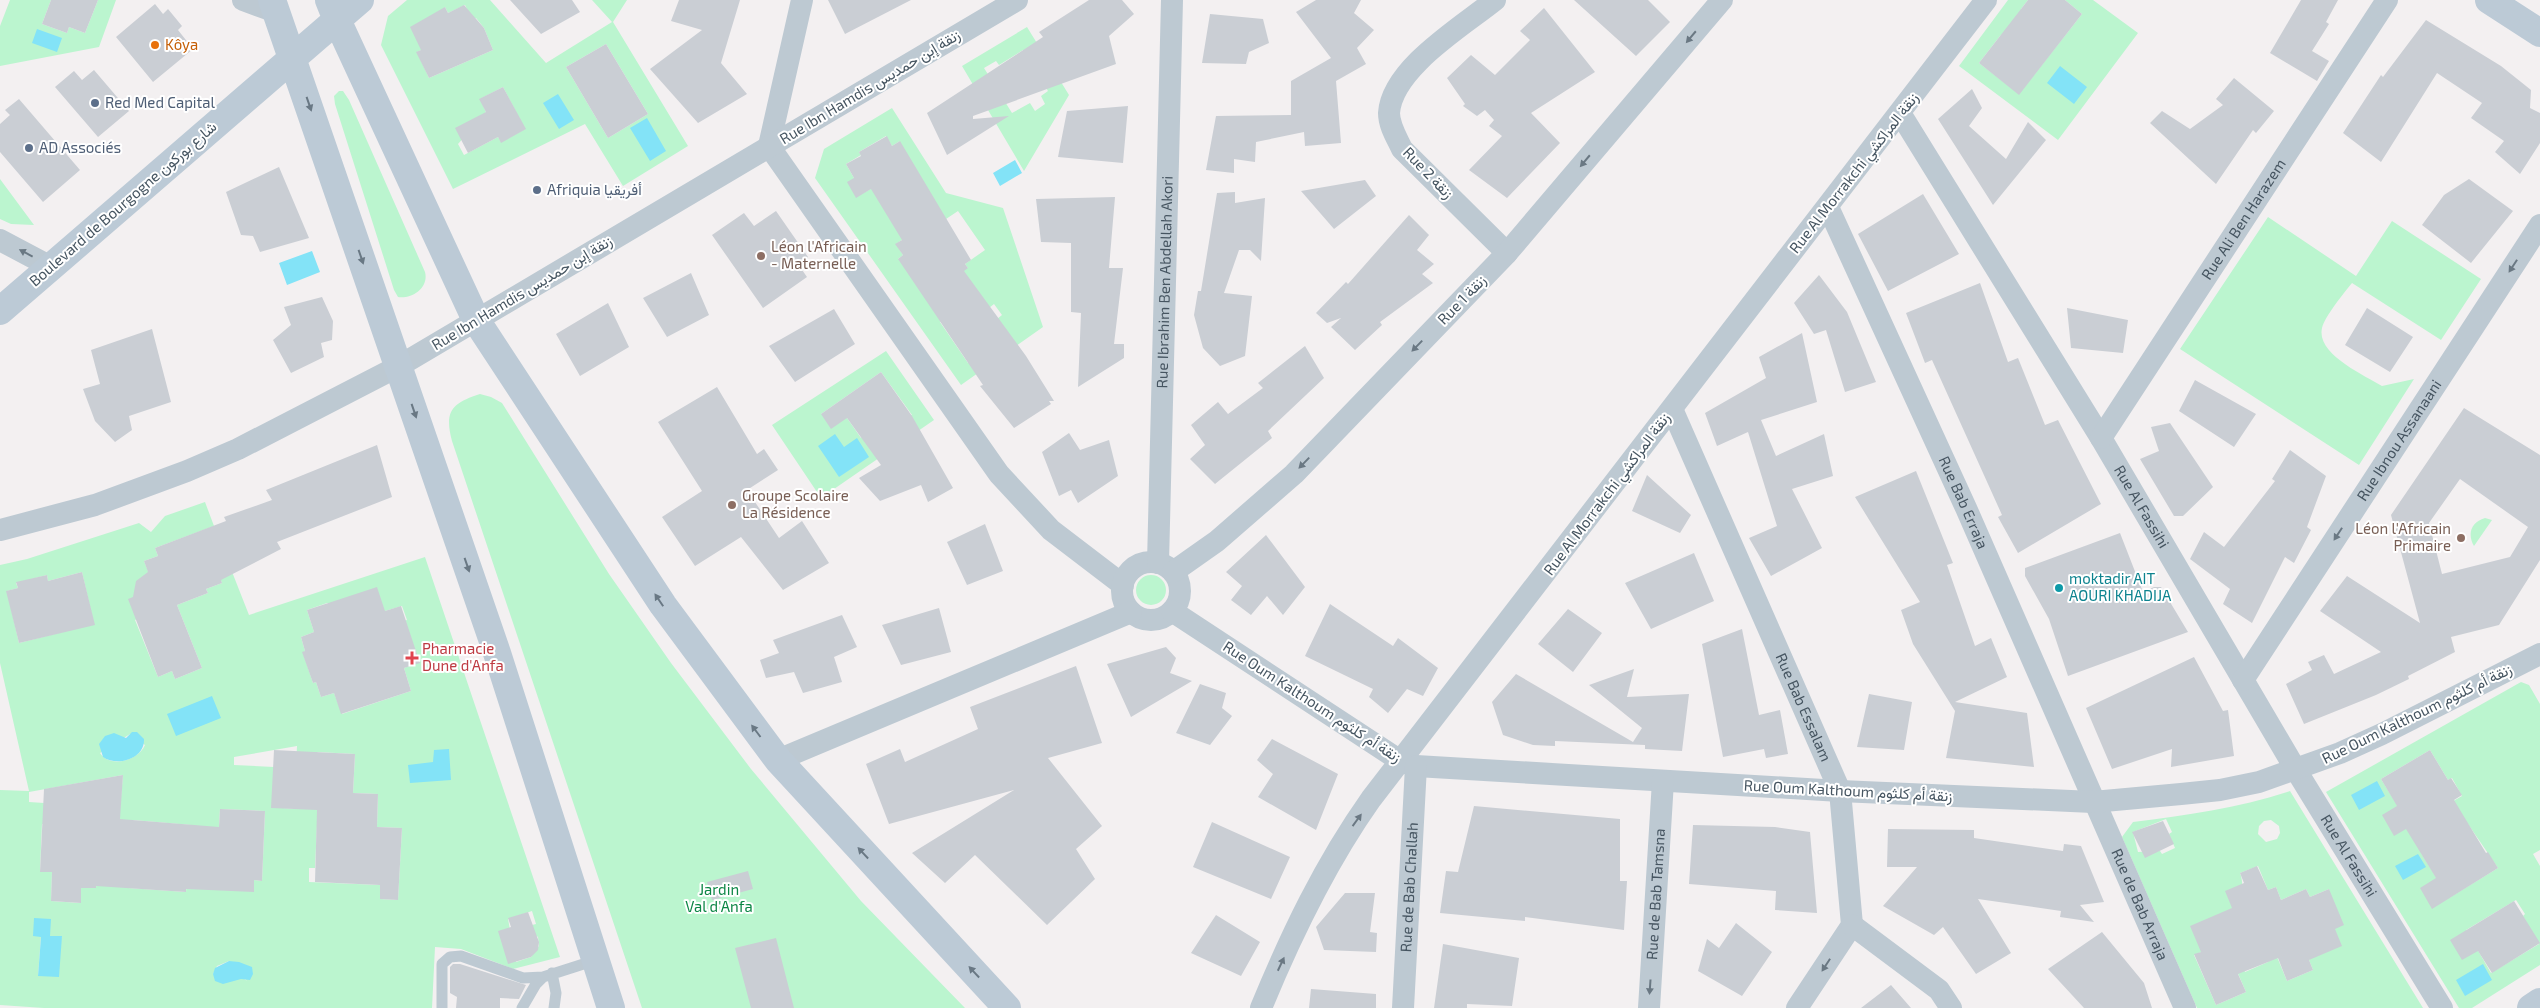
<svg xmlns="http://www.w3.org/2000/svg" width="2540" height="1008" font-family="'Exo 2',Vazirmatn,sans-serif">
<rect width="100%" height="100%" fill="#f3f0f1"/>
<path fill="#bbf5cf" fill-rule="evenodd" d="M10,0H51L42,24L67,33L69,27L85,33L98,0H116L99,47L0,66V26Z
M407,0H490L546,63L612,22L592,0H627L613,22L688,146L623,186L585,124L453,189L381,45L388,16ZM465,5L472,20L476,18L484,28L493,50L429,78L417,52L421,50L445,7L448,13ZM606,44L648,114L608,138L566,67ZM503,87L525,129L501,142L498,137L464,155L458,144L486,112L480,99Z
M2008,0H2028L2021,9L2025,13L2000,36L1979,63L2019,94L2082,14L2065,0H2093L2138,33L2058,140L1959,66Z
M1027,27L1069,95L1024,171L962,66ZM1023,50L1048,91L1041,96L1045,104L1035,111L1030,103L1012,113L984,68L996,61L999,65Z
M339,91H343L349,100L425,272C429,287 413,299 398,297L394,290L335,104L334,96Z
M892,108L946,193L1003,208L1043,327L961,385L815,178L824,149ZM886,136L892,146L900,141L880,184L856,197L854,178L846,164L861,155L859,152ZM958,211L985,250L965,264L968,268L898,259L903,255L896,244L935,217L940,223ZM994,304L1002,315L997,319L988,349L968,363L940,322L960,308H989Z
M0,179L34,225L11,224L0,219Z
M2268,217L2356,276L2392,221L2481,279L2441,340L2352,283C2344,293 2325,316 2322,328C2316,354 2364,375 2382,386L2414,379L2359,465L2180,349Z
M886,351L934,420L821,498L772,425ZM881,372L912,415L891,418L861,438L847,418L821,414Z
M480,394L491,397L502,403L609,574L671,663L751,769L861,901L965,1008H642L452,441C444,411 452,403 480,394Z
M205,502L214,526L155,548L158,556L144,561L152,581L142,617L135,620L158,677L172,671L175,679L202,668L177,605L208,593L206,589L222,583L212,559L225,554L249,615L425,557L560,957L513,969L461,949L435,947L432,1008H44L0,1005V790L29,791L0,663V565L27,559L139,523L151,532L165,516ZM82,572L94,624L19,643L7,591L18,588L16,583L47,575L48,581ZM327,603L385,611L402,606L407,620L403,621L420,662L404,668L411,691L342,714L334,693L321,697L316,682L313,683L303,653L305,651L301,637L314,632L307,610ZM130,734L145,745C139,760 110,769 100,753ZM297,746L294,809L272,807L274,767L234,765V757ZM317,752L355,754L353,793L378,794L377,827L402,828L398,900L380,899V885L309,882V868H315L317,825L343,793ZM123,775L120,808L29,802V792ZM220,809L265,811L262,881L254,880V891L216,879ZM133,820L191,825L186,892L128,888ZM42,824L99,827L96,888H81L80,903L51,901L52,872L40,871ZM532,911L536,924L532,925V933L538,937L539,946L531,957L516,962L508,919ZM41,936L62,937L38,976ZM229,961L247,981L243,978L228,981L213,974L217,966Z
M2485,518L2492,520L2474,546C2467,534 2471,522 2485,518Z
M1136 590a15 15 0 1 1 30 0a15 15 0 1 1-30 0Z
M2521,682L2529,685L2540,704V850L2533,854L2540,866V965L2472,1008H2459L2326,792ZM2430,750L2448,780L2452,778L2462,796L2410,826L2381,779ZM2468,824L2498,868L2449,898L2421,853ZM2516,900L2525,914L2523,916L2539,944L2491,973L2466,930Z
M2290,791L2423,1008H2197L2122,837L2133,822C2187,815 2239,808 2290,791ZM2166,819L2172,832L2169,834L2175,848L2162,854L2160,851L2138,852L2133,832ZM2271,820L2279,826L2280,833L2277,839L2266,842L2258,834L2259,826L2264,821ZM2258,866L2268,890L2276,887L2281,900L2306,889L2310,897L2329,889L2335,929L2309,960L2313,970L2287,981L2275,952L2268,962L2245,972L2237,952L2230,955L2246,992L2216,1005L2194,955L2201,952C2217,931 2251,901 2240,873Z"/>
<path fill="#83e3f7" d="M37,29L62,38L57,52L32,43Z
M2060,66L2087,87L2074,104L2047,83Z
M558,94L574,120L559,129L543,103Z
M647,118L666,151L650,161L630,128Z
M1015,160L1022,173L1000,186L993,173Z
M312,251L320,272L287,285L279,263Z
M835,434L844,447L857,438L869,457L839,477L818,446Z
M212,696L221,718L176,736L167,714Z
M132,732H137L144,739C145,759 117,767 103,757L99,744L105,736L114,733L126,738Z
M449,749L451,780L410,783L408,765L433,762L434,750Z
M2377,781L2385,796L2359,810L2351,795Z
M2418,854L2426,867L2403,880L2395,866Z
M34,918L51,919L50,936H62L59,977L38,976L41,937L33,936Z
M229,961L239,962L252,967L253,974L250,980L241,979L223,984L215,981L213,974L215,968Z
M2483,964L2492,980L2465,996L2456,980Z"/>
<path fill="#caced4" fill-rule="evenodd" d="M51,0H98L85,33L69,27L67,33L42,24Z
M510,0H572L580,12L541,34Z
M679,0H740L721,63L747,94L698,123L650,69L702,30L671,21Z
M828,0H911L845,34Z
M1089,0H1122L1134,14L1109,36L1116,64L973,116V119L1009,116L947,155L927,113L1043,37L1039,32Z
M1316,0H1361L1354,13L1374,30L1357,48L1366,64L1336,81L1341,143L1305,146L1304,132L1256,142L1255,162L1234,159V173L1206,170L1216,116L1291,115V81L1331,58L1296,12Z
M1574,0H1648L1670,22L1636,56Z
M2028,0H2065L2082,14L2019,95L1979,63Z
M2301,0H2338L2326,22L2329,24L2312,51L2329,61L2317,81L2270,53Z
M155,4L163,14L168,9L182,26L178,30L193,49L153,82L116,37Z
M464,5L484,28L493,50L429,78L416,52L421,50L410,27L445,7L448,13Z
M1544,8L1595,72L1531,113L1560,143L1507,198L1469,170L1502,136L1489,126L1494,120L1485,110L1477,116L1463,106L1465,104L1447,78L1471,55L1495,75L1530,40L1520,31Z
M1210,14L1263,19L1269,43L1249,52L1246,64L1202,63Z
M2426,20L2501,66L2531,90L2530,108L2540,113V143L2520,174L2495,152L2504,141L2471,118L2482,103L2437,73L2381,162L2343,133L2381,75L2383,77Z
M606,44L648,114L608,138L566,67Z
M94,70L129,111L98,137L55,87L74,71L82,80Z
M2234,78L2274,111L2256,133L2253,130L2216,184L2150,123L2162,111L2190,129L2223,105L2216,99Z
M503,87L526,129L501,143L498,137L468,153L455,128L486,112L479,99Z
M1972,89L1982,108L1969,126L2006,159L2028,122L2046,140L1993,205L1938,119Z
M19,99L80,170L43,202L0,152V124L10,115L5,110Z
M1128,106L1123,163L1058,157L1067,111Z
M887,136L892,146L900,141L971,260L965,264L968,268L964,271L1026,356L1054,401H1049L1051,404L1014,428L980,386L983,385L898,259L903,255L895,244L902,240L871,189L856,198L847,182L854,178L846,164L861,156L859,152Z
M279,167L309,238L260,252L253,236L241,235L226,192Z
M2469,179L2513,211L2471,263L2422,225L2444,195Z
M1365,180L1376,196L1334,229L1301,191Z
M1235,192V203L1265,198L1261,261L1250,250H1239L1224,293L1252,296L1245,356L1220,366L1203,348L1194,315L1198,291H1201L1217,193Z
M1923,194L1959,254L1888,291L1858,234Z
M1115,197L1109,268H1123L1114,344H1124V358L1078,387L1081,313L1071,312V243L1041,242L1036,199Z
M776,211L808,257L798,264L807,277L763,308L712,235L744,213L754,226Z
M1409,215L1429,235L1417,250L1434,264L1422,274L1433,283L1380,322L1382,325L1355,350L1331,327L1341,318L1327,323L1316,313L1346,282L1348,284Z
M691,273L709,315L667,337L643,298Z
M1819,275L1847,312L1876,382L1845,392L1826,330L1814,334L1794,303Z
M1980,283L2008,362L2018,358L2045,425L2058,420L2101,504L2018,553L1998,517L2002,515L1932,360L1925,363L1906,313Z
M322,297L333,321L332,340L321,343L324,357L291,373L273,340L291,325L284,307Z
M608,303L629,347L580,376L556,334Z
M2067,308L2128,320L2123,353L2071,348Z
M2367,308L2413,337L2390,372L2345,345Z
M834,309L855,344L795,382L769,346Z
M152,329L171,402L129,416L132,430L115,442L95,421L83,389L100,384L91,350Z
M1802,333L1817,402L1761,420L1776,456L1824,434L1833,476L1792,489L1822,548L1771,576L1749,538L1777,526L1748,432L1717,446L1705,413L1766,378L1759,357Z
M1305,346L1324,378L1268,431L1272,438L1215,484L1190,459L1205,445L1191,425L1218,402L1228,414L1263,388L1258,383Z
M881,372L912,416L953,488L928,502L921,485L880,501L859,478L881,465L847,418L831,429L821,414Z
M2195,380L2256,414L2234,447L2179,411Z
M717,387L757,454L764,449L778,470L747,490L779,538L802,521L829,563L783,590L741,537L695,566L662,517L702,491L658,422Z
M2464,408L2540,455V560L2499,625L2451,637L2455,652L2408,676L2409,679L2376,695L2304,724L2286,684L2312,670L2308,662L2324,655L2334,674L2381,652L2320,611L2347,576L2420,623L2391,515ZM2460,479L2528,527L2510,557L2442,574L2429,523Z
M2170,423L2213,487L2183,516H2174L2140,459L2159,451L2151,427Z
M1069,433L1080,450L1109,440L1118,476L1078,503L1071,490L1059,496L1042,452Z
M377,445L392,497L277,542L281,549L221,580L222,583L206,589L208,593L177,605L202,668L175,679L172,671L158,677L128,599L133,597L136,581L148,572L144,561L158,556L155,548L226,521L224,517L272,500L266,490Z
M2290,450L2326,476L2307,527L2311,530L2294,563L2285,557L2252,623L2223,604L2230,589L2190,559L2204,532L2224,547L2275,481L2272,479Z
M1916,471L1953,563L1947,565L1975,646L1991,638L2007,677L1955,702L2027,713L2034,767L1946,758L1955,711L1913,644L1901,610L1920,602L1855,497Z
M1647,475L1691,515L1680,533L1632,511Z
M985,524L1003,571L967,585L947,542Z
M2120,533L2143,592L2154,587H2161L2188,632L2068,676L2049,619L2025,576V568Z
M1266,535L1305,587L1283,615L1267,596L1251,615L1231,600L1242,586L1226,572Z
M1694,553L1714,601L1651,629L1625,583Z
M82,572L95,625L19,643L6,591L18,588L16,582L47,575L48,581Z
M377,587L385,611L401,606L420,663L404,668L411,691L341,714L334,693L321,697L316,682L313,683L302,652L305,651L301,637L314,632L307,610Z
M1330,604L1393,646L1398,638L1438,668L1423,696L1407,689L1388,713L1369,697L1373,689L1305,656Z
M939,608L951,652L901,665L882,625Z
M1568,609L1602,633L1573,672L1538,644Z
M842,615L857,647L834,657L842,682L803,693L794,672L766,678L760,660L779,653L773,640Z
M1742,629L1759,715L1780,710L1788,754L1766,758L1764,749L1723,757L1702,644Z
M1166,647L1176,658L1170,673L1192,681L1131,717L1107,664Z
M2194,657L2223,711L2228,710L2234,756L2171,767L2172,749L2112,769L2086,708Z
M1076,666L1102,743L1048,758L1102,826L1076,849L1095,879L1047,925L975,855L945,883L912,853L1014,790L889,824L866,764L900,749L905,762L978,729L970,707Z
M1634,669L1627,697L1689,694L1682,751L1645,749V745L1555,741V746L1533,745L1503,735L1492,702L1516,674L1633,742L1642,728L1589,685Z
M1200,684L1226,693L1222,708L1232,716L1210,745L1176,733Z
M1869,694L1912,702L1904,750L1857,747Z
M1272,739L1338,774L1316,830L1258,797L1273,774L1257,760Z
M274,750L355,754L353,793L378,794L377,827L402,828L398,900L380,899V885L315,882L317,810L271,808Z
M2430,750L2448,780L2451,778L2462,795L2454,800L2486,853L2488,852L2498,868L2432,909L2420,888L2436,878L2406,829L2394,836L2382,815L2397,806L2381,779Z
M123,775L120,819L219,827L220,809L265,811L262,881L254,880V892L186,889V892L96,886V888H81V903L51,901L52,872H40L44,789Z
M1474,806L1620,819V881H1627L1624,930L1525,917V921L1440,913L1446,871L1458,872Z
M2163,821L2174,844L2145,858L2132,832Z
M1212,822L1290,857L1271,899L1193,867Z
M1693,825L1775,827L1810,832L1817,913L1775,910L1776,891L1689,884Z
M1888,829L1974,830V838L2063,851L2064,844L2081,846L2104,902L2080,905L2094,922L2060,917L2061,911L1978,899L2011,953L1976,974L1943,927L1934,935L1883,906L1917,867H1887Z
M2257,866L2268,890L2276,887L2281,900L2306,889L2310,897L2329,889L2344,925L2335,929L2342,946L2309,960L2313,970L2287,981L2278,958L2238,974L2246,992L2216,1005L2194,954L2201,952L2190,926L2232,908L2225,891L2244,883L2240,873Z
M748,871L753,889L712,900L707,882Z
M1345,893H1375L1370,932L1377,933L1376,952L1324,950L1316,927Z
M2514,901L2540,943L2492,973L2478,951L2462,960L2450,940Z
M528,912L539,942L538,950L531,957L508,964L498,931L511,927L508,918Z
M1216,915L1260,942L1241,976L1191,953Z
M1736,923L1772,952L1742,996L1698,971L1707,939L1719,948Z
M2102,932L2144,983L2152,1008H2084L2048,969Z
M776,938L794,1008H751L735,948Z
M1443,944L1519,958L1512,1006L1467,1004V1008H1434Z
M453,964H460L526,985L519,999L500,998V1008H456L457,997L450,993V967Z
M1891,985L1911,1008H1861Z
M1311,989L1376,994V1008H1309Z"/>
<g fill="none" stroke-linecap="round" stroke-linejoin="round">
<path stroke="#bdc9d2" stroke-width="11" d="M552,973L556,993L554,1008
M442,1008V964L450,957L461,956L523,978L543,977
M522,1008L536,984L543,977L596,960"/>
<g stroke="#bdc9d2" stroke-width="22">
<path d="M243,0L276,12"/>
<path d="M802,0L769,146L999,474L1051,530L1123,585"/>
<path d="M1495,0C1463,26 1392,68 1389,113C1389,126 1397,138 1402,149L1507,253"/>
<path id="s1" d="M1900,113L2101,438L2296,770L2442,1008"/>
<path id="s2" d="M1828,207L1966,508L2185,1008"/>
<path d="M0,240L51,267"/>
<path id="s3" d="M1672,409L1840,791L1852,925L1797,1008"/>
<path id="s4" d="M2101,438L2387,0"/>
<path d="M0,530L95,505L187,471L238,449L399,366L1017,0"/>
<circle cx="1151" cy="591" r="29"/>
<path id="s5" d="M1158,563L1172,0"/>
<path d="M1173,572L1217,541L1294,474L1507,253L1722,0"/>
<path d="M1172,611L1402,762L1416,766L1840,791L2093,802L2181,794L2220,790L2259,782L2340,753L2382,734L2540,654"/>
<path id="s6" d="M2243,680L2540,225"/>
<path d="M778,760L1131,612"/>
<path d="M1852,925L1939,990L1951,1008"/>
<path d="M1261,1008C1291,935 1325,864 1371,799L1986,0"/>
<path id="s7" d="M1403,1008L1416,766"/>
<path id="s8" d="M1649,1008L1663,781"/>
</g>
<path stroke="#bccad6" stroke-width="28" d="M272,0L497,653L611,1008
M329,0L337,20L476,320L663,605L778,760L1007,1008
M2489,0L2540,33
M0,311L360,0
M2531,1008L2540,1002"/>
</g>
<defs><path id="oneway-solid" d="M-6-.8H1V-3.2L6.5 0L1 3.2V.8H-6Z" transform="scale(1.25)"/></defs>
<g fill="#6a7883">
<use href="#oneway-solid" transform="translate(1691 37) rotate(130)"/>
<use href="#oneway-solid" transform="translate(1585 161) rotate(130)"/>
<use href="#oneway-solid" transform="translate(26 253) rotate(-152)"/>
<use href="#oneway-solid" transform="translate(2513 266) rotate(123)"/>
<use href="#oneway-solid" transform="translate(1417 346) rotate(134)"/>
<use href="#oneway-solid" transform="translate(1304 463) rotate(134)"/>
<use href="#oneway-solid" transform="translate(2338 534) rotate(123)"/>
<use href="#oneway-solid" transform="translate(1357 820) rotate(-54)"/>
<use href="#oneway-solid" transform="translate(1281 964) rotate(-65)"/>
<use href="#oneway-solid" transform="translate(1826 965) rotate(123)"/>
<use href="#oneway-solid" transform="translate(1650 987) rotate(94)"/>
</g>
<g fill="#697884">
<use href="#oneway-solid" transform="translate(309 104) rotate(71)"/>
<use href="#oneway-solid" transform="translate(361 257) rotate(71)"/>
<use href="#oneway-solid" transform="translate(414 411) rotate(71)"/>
<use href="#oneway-solid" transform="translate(467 565) rotate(71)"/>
<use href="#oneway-solid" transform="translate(659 600) rotate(-124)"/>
<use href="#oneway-solid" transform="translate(756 731) rotate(-127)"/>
<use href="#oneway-solid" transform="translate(863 853) rotate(-133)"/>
<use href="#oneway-solid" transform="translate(974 972) rotate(-133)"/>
</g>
<circle fill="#e8710a" stroke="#fff" stroke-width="2" cx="155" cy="45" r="5"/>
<g fill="#5c6f8a" stroke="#fff" stroke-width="2">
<circle cx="95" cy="103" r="5"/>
<circle cx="29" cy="148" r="5"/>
<circle cx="537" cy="190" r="5"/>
</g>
<g fill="#8d6e63" stroke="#fff" stroke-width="2">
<circle cx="761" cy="256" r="5"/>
<circle cx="732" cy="505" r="5"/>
<circle cx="2461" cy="538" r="5"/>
</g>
<circle fill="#0f9aa8" stroke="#fff" stroke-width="2" cx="2059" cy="588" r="5"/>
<path fill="#e0444e" stroke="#fff" stroke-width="2" d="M409.5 650.5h5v5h5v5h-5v5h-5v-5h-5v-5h5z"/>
<g text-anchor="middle" stroke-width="4" stroke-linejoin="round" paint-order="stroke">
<g font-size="15" fill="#c56008" stroke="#fff" text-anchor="start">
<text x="165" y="50">Kôya</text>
</g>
<g font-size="15" fill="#465561" stroke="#fff">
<text transform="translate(870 87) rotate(-31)" y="5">Rue Ibn Hamdis زنقة إبن حمديس</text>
<text transform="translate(1428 173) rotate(46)" y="5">Rue 2 زنقة</text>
<text transform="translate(1854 173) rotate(-52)" y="5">Rue Al Morrakchi زنقة المراكشي</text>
<text transform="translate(123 204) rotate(-41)" y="5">Boulevard de Bourgogne شارع بوركون</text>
<text dy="5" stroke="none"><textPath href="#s4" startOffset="261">Rue Ali Ben Harazem</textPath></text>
<text dy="5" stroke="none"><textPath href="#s5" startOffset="281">Rue Ibrahim Ben Abdellah Akori</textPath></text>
<text transform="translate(522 293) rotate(-31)" y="5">Rue Ibn Hamdis زنقة إبن حمديس</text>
<text transform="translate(1462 300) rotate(-46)" y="5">Rue 1 زنقة</text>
<text dy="5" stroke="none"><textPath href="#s6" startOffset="286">Rue Ibnou Assanaani</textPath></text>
<text transform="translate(1607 494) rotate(-53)" y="5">Rue Al Morrakchi زنقة المراكشي</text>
<text dy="5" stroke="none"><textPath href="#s2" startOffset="325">Rue Bab Erraja</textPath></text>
<text dy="5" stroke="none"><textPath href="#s1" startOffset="462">Rue Al Fassihi</textPath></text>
<text transform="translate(1312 702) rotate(33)" y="5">Rue Oum Kalthoum زنقة أم كلثوم</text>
<text dy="5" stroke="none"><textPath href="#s3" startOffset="326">Rue Bab Essalam</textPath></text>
<text transform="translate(2417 714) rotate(-26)" y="5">Rue Oum Kalthoum زنقة أم كلثوم</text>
<text transform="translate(1848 791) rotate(3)" y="5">Rue Oum Kalthoum زنقة أم كلثوم</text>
<text dy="5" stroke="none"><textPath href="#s1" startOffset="868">Rue Al Fassihi</textPath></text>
<text dy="5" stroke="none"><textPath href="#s7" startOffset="121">Rue de Bab Challah</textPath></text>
<text dy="5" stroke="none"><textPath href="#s8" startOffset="114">Rue de Bab Tamsna</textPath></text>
<text dy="5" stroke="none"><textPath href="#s2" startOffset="764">Rue de Bab Arraja</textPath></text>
</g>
<g font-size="15" fill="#4e5e75" stroke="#fff" text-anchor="start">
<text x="105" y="108">Red Med Capital</text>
<text x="39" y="153">AD Associés</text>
<text x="547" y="195">Afriquia أفريقيا</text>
</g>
<g font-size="15" fill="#785e54" stroke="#fff" text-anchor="start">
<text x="771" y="252">Léon l'Africain<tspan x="771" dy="17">- Maternelle</tspan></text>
<text x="742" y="501">Groupe Scolaire<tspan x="742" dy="17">La Résidence</tspan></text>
<text x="2451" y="534" text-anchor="end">Léon l'Africain<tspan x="2451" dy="17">Primaire</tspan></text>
</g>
<g font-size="15" fill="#0d838f" stroke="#fff" text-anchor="start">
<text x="2069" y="584">moktadir AIT<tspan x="2069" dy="17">AOURI KHADIJA</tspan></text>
</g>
<g font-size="15" fill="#be3a42" stroke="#fff" text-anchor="start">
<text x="422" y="654">Pharmacie<tspan x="422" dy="17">Dune d'Anfa</tspan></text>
</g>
<g font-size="15" fill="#0c8645" stroke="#fff">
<text x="719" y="895">Jardin<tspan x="719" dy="17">Val d'Anfa</tspan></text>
</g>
</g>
</svg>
